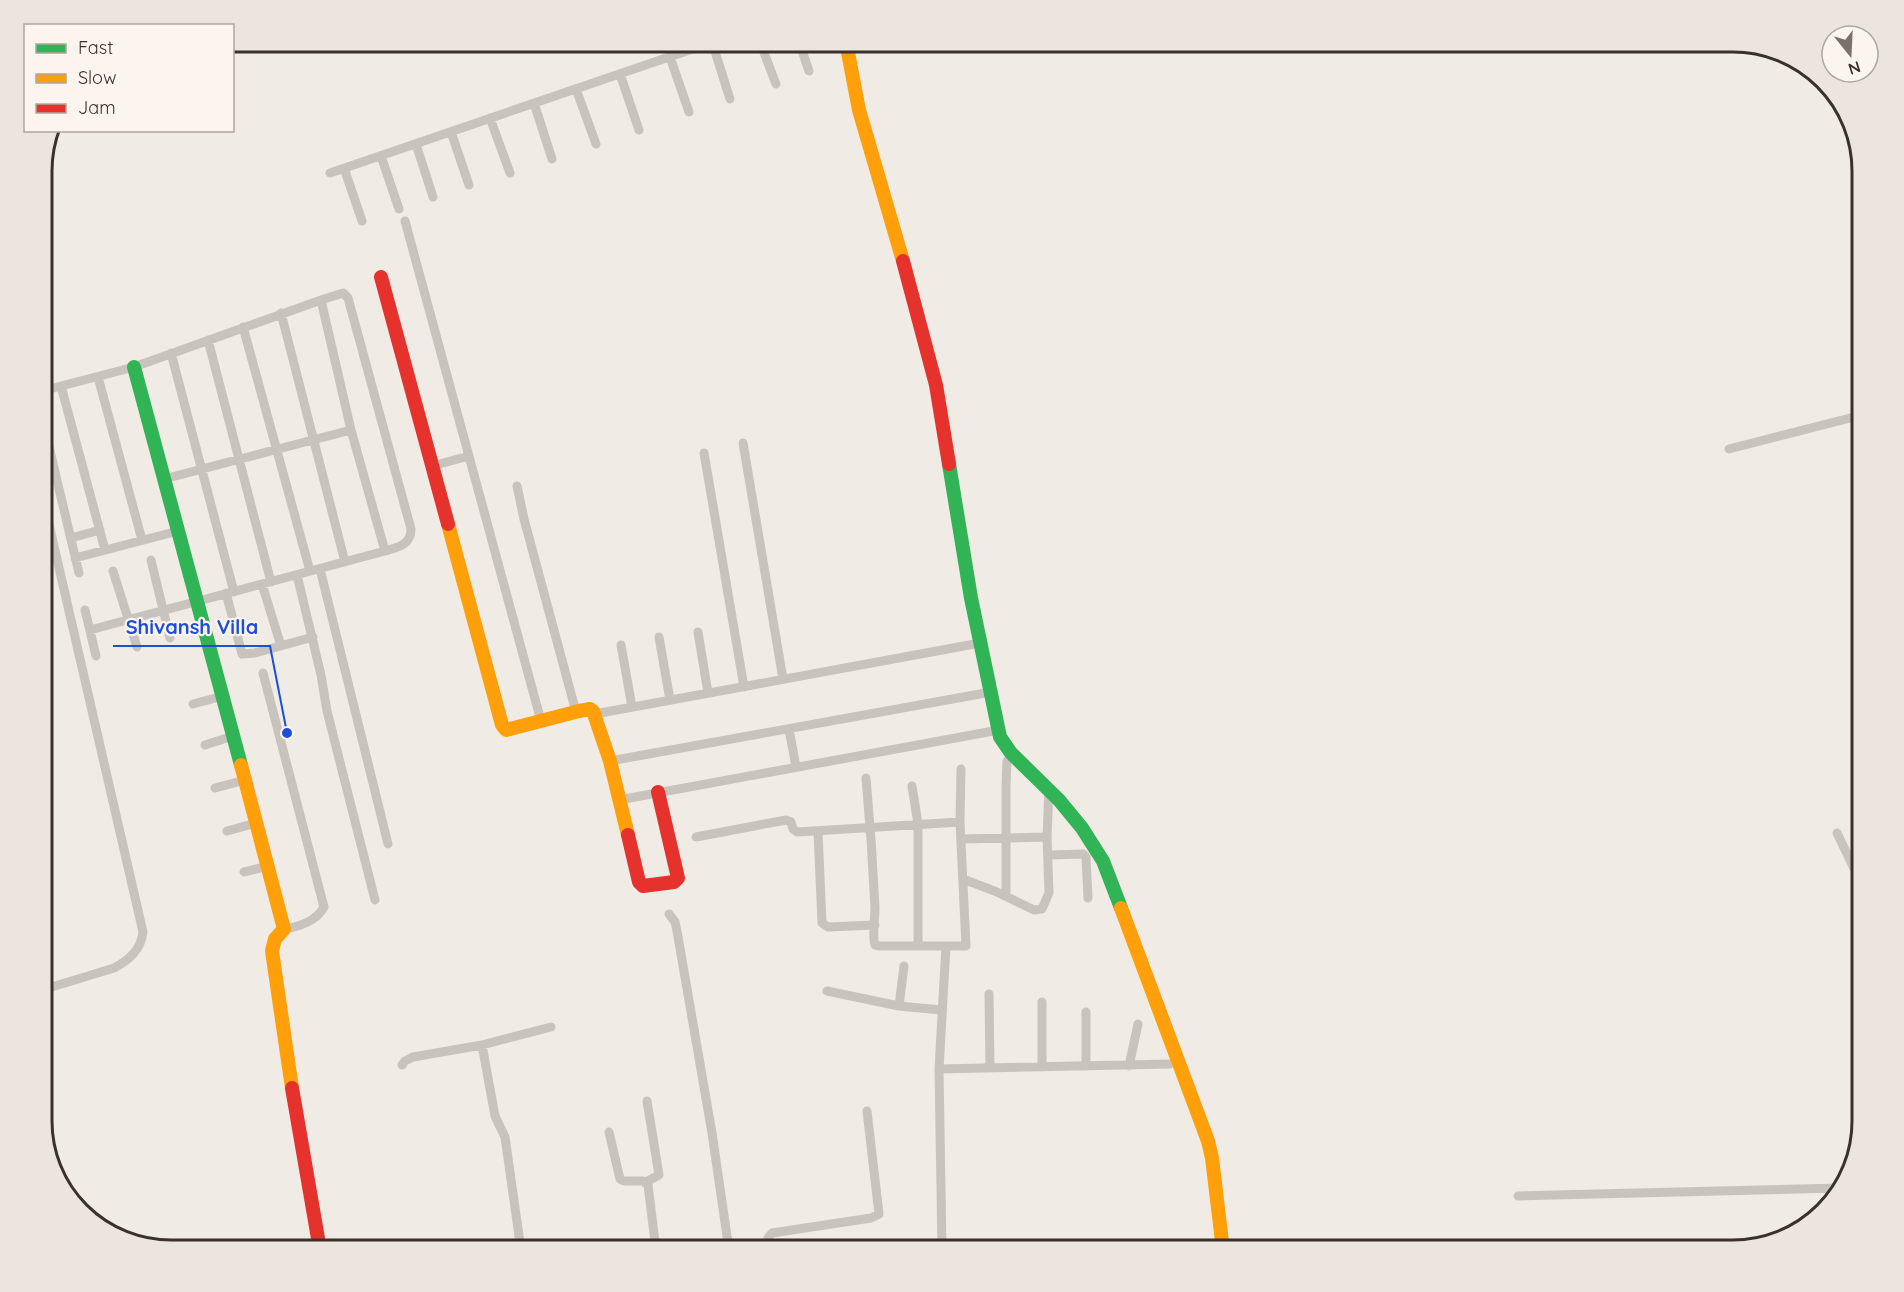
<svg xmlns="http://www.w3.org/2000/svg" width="1904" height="1292" font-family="Quicksand,sans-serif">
<rect width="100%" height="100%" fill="#f0ebe5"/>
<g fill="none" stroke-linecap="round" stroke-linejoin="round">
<path stroke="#c9c3be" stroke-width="9" d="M300,42L302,48L322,42
M712,42L730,99
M760,42L776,84
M799,42L809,71
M670,57L689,112
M620,74L639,130
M576,89L596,144
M534,103L552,159
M490,118L510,173
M451,132L469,185
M416,144L433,197
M381,156L399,209
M344,168L362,221
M330,173L713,42
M405,221L541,721
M321,300L343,293L348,298L411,529C411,545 398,547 385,551
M281,313L345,562
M243,327L310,571
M208,340L271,582
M171,353L234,592
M98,377L142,540
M61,386L105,550
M42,391L134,367L321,300L351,430L385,551L90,630
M42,417L79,573
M743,443L783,679
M1729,449L1862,415
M704,453L744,687
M432,466L469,456
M164,479L351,430
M517,486L524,519L576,712
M42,494L143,932C141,950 129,960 114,968L42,990
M71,538L100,530
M75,558L178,531
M151,560L170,638
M320,569L388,844
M113,571L137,647
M297,575L321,675L327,711L375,900
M262,584L281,646
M226,593L242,654L255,653L313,637
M85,610L96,656
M698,632L708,693
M659,637L670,700
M621,645L632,707
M263,673L324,907C317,921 298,927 284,929
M193,704L223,696
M595,714L980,643
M789,729L796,767
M205,745L233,736
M610,761L991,692
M866,778C870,821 873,864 875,908C875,918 872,937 875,945L880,946H946
M912,786L918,824V945
M215,788L245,780
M619,800L999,730
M960,822L961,769
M227,831L256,823
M818,832L822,923L828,927L875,925
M1837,833L1862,885
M696,837L786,820L791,822L793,829L797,832L960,822L966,946H946L939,1069L942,1250
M961,839L1047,837
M1049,855L1083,854L1086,857L1088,898
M244,872L268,866
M963,879L997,892L1034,910L1042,909L1049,893L1047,837L1049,789
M1006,896V786L1007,761
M669,914L675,922L677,931L712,1133L729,1250
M827,991L899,1006L941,1010
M989,994L990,1067
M1042,1002V1067
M899,1006L904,966
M1086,1012V1066
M482,1045L551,1027
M402,1065L405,1061L413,1057L482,1045L495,1116L505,1137L521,1250
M1129,1066L1138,1024
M939,1069L1170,1064
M609,1132L620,1179L624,1181H643L648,1185L656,1250
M646,1182L659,1175L647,1101
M1518,1196L1841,1188
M770,1250L768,1238L772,1233L871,1218L879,1214L867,1111"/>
<path stroke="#30b455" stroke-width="14" d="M134,367L241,765
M949,464L971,598L1000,737L1011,753L1059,800L1082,828L1103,861L1121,908"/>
<path stroke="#ff9f0a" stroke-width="14" d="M846,42L859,110L903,261
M448,524L502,725L506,730L579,711L590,709L593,711L610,761L628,835
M241,765L284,929L275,939L272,951L292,1088
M1121,908L1208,1141L1212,1158L1223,1250"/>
<path stroke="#e5322d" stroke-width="14" d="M903,261L936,385L949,464
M381,277L448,524
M628,835L639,882L643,886L674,882L678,878L658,792
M292,1088L320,1250"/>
</g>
<path d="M0 0H1904V1292H0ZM171 52H1733A119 119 0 0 1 1852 171V1121A119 119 0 0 1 1733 1240H171A119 119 0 0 1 52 1121V171A119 119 0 0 1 171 52Z" fill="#ece5de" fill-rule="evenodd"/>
<path fill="none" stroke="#3b302b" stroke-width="3" d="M171 52H1733A119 119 0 0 1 1852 171V1121A119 119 0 0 1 1733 1240H171A119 119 0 0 1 52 1121V171A119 119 0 0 1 171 52Z"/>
<path fill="none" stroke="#1d4ed8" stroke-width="2" d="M287 733L270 646H113"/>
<circle fill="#1d4ed8" stroke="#fbf5ee" stroke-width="2" cx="287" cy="733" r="6"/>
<g font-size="20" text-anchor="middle" font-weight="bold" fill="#1d4ed8" stroke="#fbf5ee" stroke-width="4.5" stroke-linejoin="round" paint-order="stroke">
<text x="192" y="634">Shivansh Villa</text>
</g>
<rect x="24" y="24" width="210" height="108" fill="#fbf5ee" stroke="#aea6a0" stroke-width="1.5"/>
<rect x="36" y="44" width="30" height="9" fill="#30b455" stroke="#aea6a0" stroke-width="1.5"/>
<text x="78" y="54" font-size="18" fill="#3b302b">Fast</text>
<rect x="36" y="74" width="30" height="9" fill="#ff9f0a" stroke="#aea6a0" stroke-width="1.5"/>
<text x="78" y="84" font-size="18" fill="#3b302b">Slow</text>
<rect x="36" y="104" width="30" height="9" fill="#e5322d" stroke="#aea6a0" stroke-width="1.5"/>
<text x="78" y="114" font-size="18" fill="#3b302b">Jam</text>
<g transform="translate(1850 54) rotate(162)"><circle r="28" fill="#fbf5ee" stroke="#aea6a0" stroke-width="1.5"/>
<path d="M0-4.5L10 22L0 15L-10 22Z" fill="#7a716c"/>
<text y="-9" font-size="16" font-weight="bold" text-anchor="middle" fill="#3b302b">N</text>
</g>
</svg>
